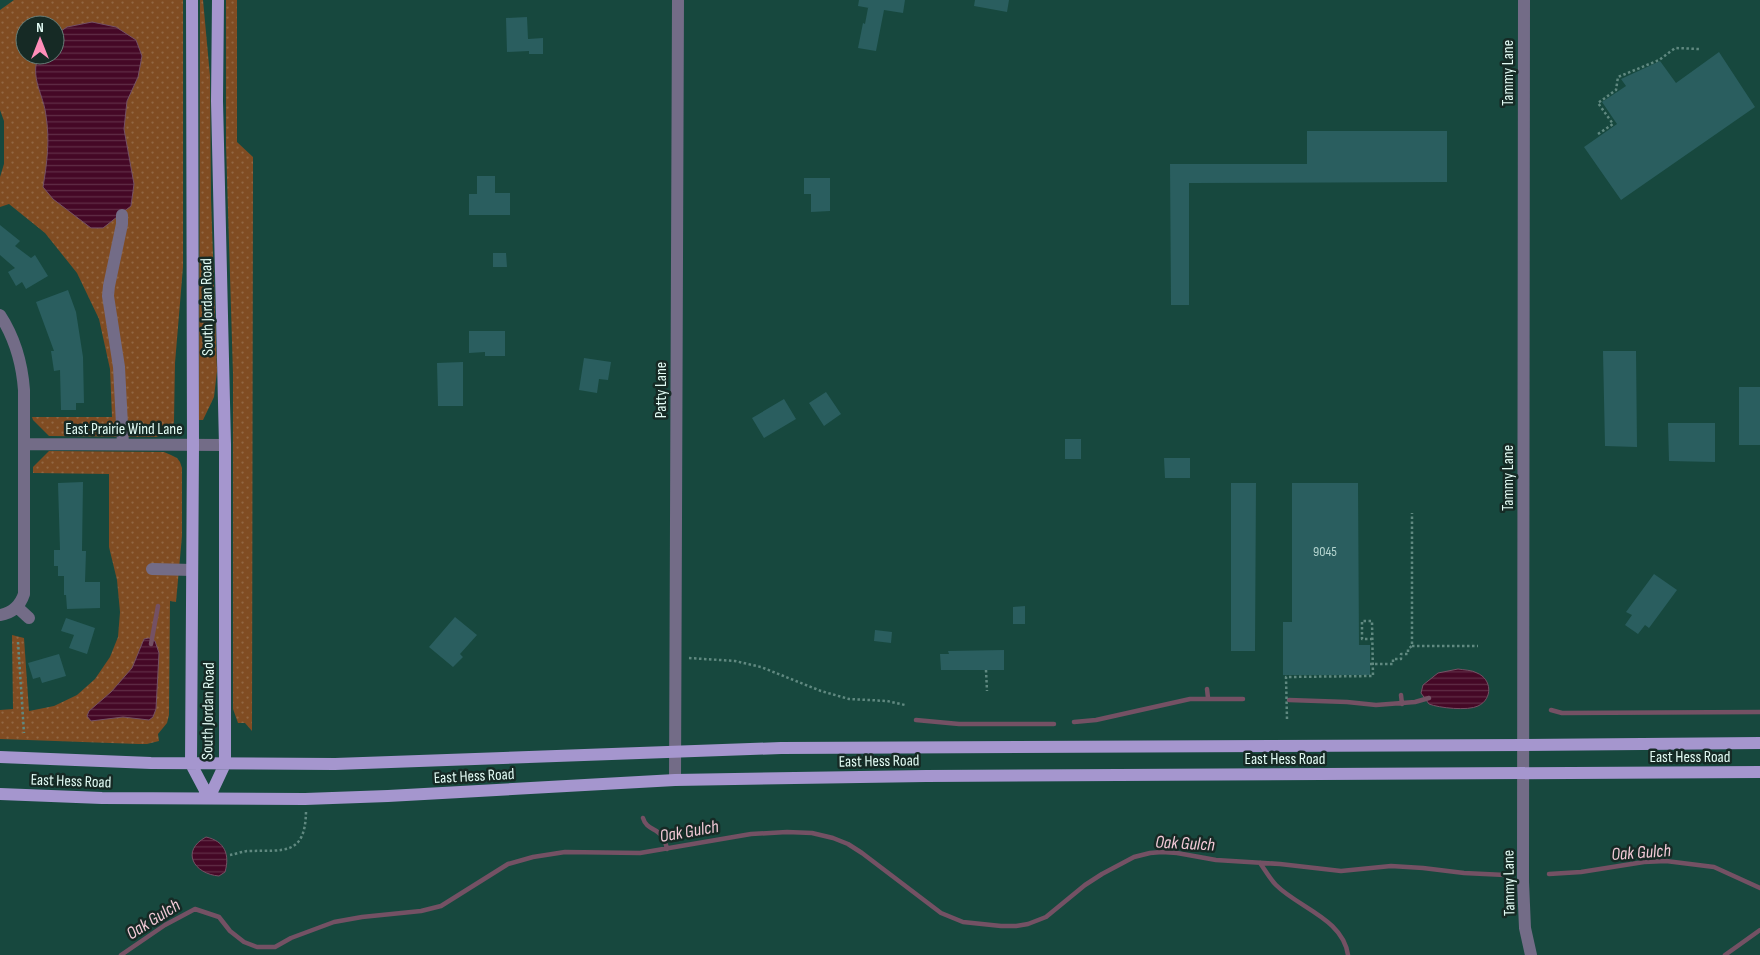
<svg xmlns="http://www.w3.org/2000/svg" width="1760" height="955" font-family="'Sofia Sans Condensed',sans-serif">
<defs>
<pattern id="green-dots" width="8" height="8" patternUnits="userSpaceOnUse" patternTransform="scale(1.25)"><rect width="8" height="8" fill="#804c22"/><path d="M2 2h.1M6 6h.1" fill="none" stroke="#926743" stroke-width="1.8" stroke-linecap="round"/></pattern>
<pattern id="water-rules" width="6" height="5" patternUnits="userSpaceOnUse" patternTransform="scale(1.25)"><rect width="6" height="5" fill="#450826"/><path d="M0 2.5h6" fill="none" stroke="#602d46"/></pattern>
</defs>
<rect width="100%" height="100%" fill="#17483e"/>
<path fill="url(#green-dots)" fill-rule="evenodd" d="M14,0H183V267L175,363L174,421L173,428L165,434L156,437L49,436L33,420L32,417H112L110,369L99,319L77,273L45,233L9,204L0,207V177L4,164V121L0,110V10ZM25,25H55V55H25Z
M200,0H203L210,76L211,198L217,371L214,397L203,420H199Z
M226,0H237V142L253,157L252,731L245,723H238L233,709V374L226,145Z
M49,451L164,452L171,455L177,458L180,462L182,468V536L176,602L170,601L169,715L167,723L158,734L159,741L147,744H138L0,739V710L13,709L12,635L24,638L29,711L54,706L77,695L95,679L110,657L118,637L120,612L117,580L109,547V474L33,473V467Z"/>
<path fill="url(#water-rules)" stroke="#745164" d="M92,22L116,27L136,40L142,56L138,77L127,101L124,129L134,184L131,206L103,228H91L53,199L43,187C47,163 50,140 46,116C44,95 29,77 39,55H55V35L67,27Z
M149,638L155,641L159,653L156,709L153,717L149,720L123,717L91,721L87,716L89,711L111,692L132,668L144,639Z
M1458,669C1464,670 1472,670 1477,673C1492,679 1493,699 1478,706C1468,711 1439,708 1429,704L1421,693L1423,685L1438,673Z
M206,837C225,841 230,855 225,872L219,876C194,874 180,851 206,837Z"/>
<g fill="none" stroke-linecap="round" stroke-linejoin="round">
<path stroke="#745164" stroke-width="4.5" d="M151,644L158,606
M1207,689L1208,698
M1401,695L1402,704
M1289,700L1347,702L1376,705L1415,702L1429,698
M1551,710L1562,713L1760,712
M916,720L959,724H1054
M1074,722L1096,720L1190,699H1243
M643,818C646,829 656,828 662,836C665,839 666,845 667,849
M1260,863C1265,870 1270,879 1276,885C1299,908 1343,919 1348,955
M1549,874L1581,872L1644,862L1666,861L1714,867L1760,888
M121,955L165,925L195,909L219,917L230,931L244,942L257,947H275L291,938L334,922L362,917L421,911L441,906L508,864L533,857L565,852L640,853L751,834L787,832L812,833L833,838L848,844L862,853L941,913L963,922L1001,926H1016L1028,924L1046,917L1085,885L1102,874L1134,857L1150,853L1162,852L1177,853L1216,860L1280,864L1341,871L1391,866L1423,868L1464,873L1505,875
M1725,955L1760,930"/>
</g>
<path fill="#2a5e5f" d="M859,0H905L903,13L884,10L876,51L858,48L863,23L865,24L868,8H869L858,6Z
M975,0H1009L1007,12L974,6Z
M527,17L528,39L543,38V54H529V51L507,52L506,18Z
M1719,52L1755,107L1621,200L1584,147L1617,124L1602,102L1626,86L1621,79L1660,61L1676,83Z
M1307,131H1447V182L1189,183V305H1171L1170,164H1307Z
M477,176H495V193H510V215H469V194H477Z
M804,178H830V211L811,212V194H804Z
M0,225L20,241L15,246L31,258L35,255L48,276L26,289L22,282L16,286L8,272L15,268L0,255Z
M493,253H506L507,267H493Z
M68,290L76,312L83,357L84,403H76V410H61L60,370L54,371L51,351H54L36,302Z
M469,331H505V356H485V352L469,353Z
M1603,351H1636L1637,447L1605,446Z
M584,358L611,362L608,380L599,379L597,393L579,390Z
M463,362V406H438L437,363Z
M1739,387H1760V445H1739Z
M826,392L841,414L824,426L809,403Z
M784,399L796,419L764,438L752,418Z
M1668,423H1715V462L1669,461Z
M1065,439H1081V459H1065Z
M1164,458H1190V478H1165Z
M83,482L82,551H86L85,582H100V608L67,609L66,595H64V576H58V566H54V550H60L58,483Z
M1231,483H1256L1255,651H1231Z
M1292,483H1358L1359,645H1370V675H1283V622H1292Z
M1654,574L1677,590L1649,628L1645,625L1638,634L1625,625L1632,615L1626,612Z
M1025,606V624H1013V607Z
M455,617L477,635L460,654L463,657L453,667L429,647Z
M66,618L95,628L87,654L69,648L74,635L61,631Z
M875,630L892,632L891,643L874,641Z
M1004,650V670H941L940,654H949L948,651Z
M59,654L66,676L42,683L40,677L33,679L28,663Z"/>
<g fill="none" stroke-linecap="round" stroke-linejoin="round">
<path stroke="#608980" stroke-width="2.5" stroke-dasharray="2.5 2.5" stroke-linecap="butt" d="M1598,134L1613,124L1598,103L1616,90L1618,77L1659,60L1675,48L1699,49
M18,642L24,733
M1412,646H1478
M689,658L735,661L761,667L821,691L849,699L887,701L905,705
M1370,664H1393V659H1401V654H1408V649L1412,646V513
M986,670L987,691
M1287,719L1286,677L1373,676L1372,621H1362V639H1372
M230,855C236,854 243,851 249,851C284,850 305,856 306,812"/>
<path stroke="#736c87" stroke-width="12" d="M1524,0L1523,882L1525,928L1531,955
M122,215V224L109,286L108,296L119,367L123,444
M0,315C15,338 22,363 24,390V594C20,606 12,613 0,615
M24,444L225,445
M152,569L192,570
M17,607L29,618
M675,780L678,0"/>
<path stroke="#a596ce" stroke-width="12" d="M192,0L193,445L191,764L209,798
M0,757L151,763L335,764L781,748L1523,745L1760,743
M0,794L102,798L305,799L388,796L675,780L926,776L1760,772
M209,798L225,764V445L217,101L218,0"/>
</g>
<g text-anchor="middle" stroke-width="5" stroke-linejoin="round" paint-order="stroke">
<g font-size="14" fill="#b4d4cf">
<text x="1325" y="556">9045</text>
</g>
<g font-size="16" fill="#e2fbf4" stroke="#162a25">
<text transform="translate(1507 73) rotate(-90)" y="6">Tammy Lane</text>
<text transform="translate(206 307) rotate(-91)" y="6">South Jordan Road</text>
<text transform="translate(660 390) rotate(-90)" y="6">Patty Lane</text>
<text x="124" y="434">East Prairie Wind Lane</text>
<text transform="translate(1507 478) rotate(-90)" y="6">Tammy Lane</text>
<text transform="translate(207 711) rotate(-89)" y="6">South Jordan Road</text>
<text x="1690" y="762">East Hess Road</text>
<text x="1285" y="764">East Hess Road</text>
<text transform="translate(879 760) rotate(-1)" y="6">East Hess Road</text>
<text transform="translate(474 775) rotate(-3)" y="6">East Hess Road</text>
<text transform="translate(71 780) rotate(2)" y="6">East Hess Road</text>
<text transform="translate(1508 883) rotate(-91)" y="6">Tammy Lane</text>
</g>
<g font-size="18" font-style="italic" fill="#f3cad7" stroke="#162a25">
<text transform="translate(689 831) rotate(-10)" y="6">Oak Gulch</text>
<text transform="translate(1185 843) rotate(3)" y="6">Oak Gulch</text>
<text transform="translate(1641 852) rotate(-4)" y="6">Oak Gulch</text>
<text transform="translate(153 919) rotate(-32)" y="6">Oak Gulch</text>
</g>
</g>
<g transform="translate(40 40)"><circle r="24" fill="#162a25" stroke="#687e78"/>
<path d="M0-4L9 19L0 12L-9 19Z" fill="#ff8eb9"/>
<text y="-8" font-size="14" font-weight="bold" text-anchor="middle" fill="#e2fbf4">N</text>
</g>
</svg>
